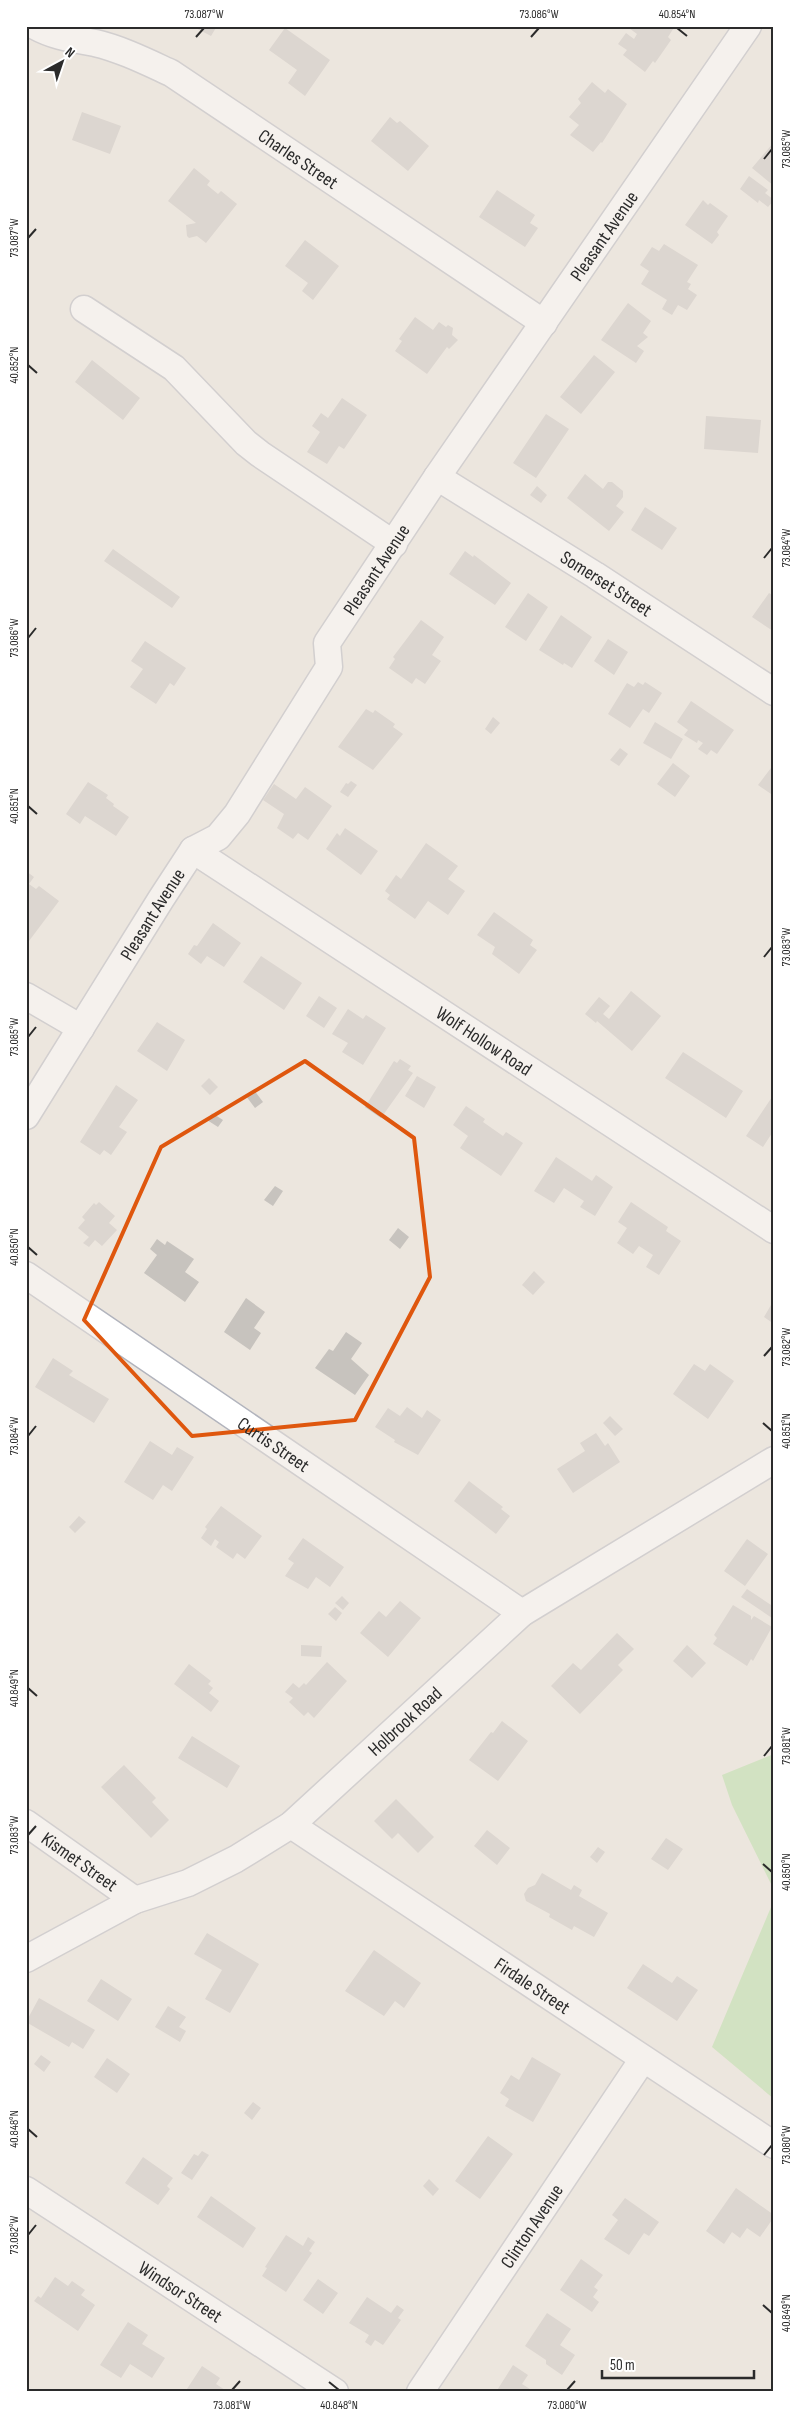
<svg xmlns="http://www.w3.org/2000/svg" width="800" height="2418" font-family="'Sofia Sans Condensed',sans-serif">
<rect width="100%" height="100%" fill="#ece6de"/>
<path fill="#b2de9f" d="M774,1754V1890L732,1805L722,1775Z
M774,1900V2099L712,2047Z"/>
<path fill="#c7c3be" d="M192,26H217L211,36Z
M630,26H675L668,37L671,40L655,63L653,61L645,72L623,55L627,50L618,44L626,33L634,39L637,34L629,28Z
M285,28L330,60L305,96L288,83L297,70L269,50Z
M592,82L605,93L608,89L627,104L602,143L601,142L593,152L570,135L579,125L569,117L581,103L578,99Z
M82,112L121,126L110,154L72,140Z
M390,117L397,123L400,121L429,146L408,171L371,141Z
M774,142V186L752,168Z
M194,168L210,181L207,185L218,194L221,191L237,204L206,243L197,236L189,238L187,236L186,225L196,223L168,201Z
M749,176L768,190L765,193L774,200L768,207L759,200L758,203L740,189Z
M497,190L535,215L530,223L538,228L525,247L479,217Z
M703,200L708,205L710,203L728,216L717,232L719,235L712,244L685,225Z
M305,240L339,266L313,300L302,291L308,283L285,266Z
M664,244L698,265L687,282L691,284L688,289L697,295L687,310L678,305L672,315L662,309L667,300L641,284L649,271L640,265L652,247L659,251Z
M628,303L651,321L643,333L648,337L637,346L644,351L636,363L601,340Z
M415,317L433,330L439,322L446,327L448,325L453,328L452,335L458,340L449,349L447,347L427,374L395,351L402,341L399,339Z
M594,355L615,372L581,414L560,397Z
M92,360L140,398L123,420L75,382Z
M342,398L367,415L344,449L339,446L327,464L307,452L320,432L312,426L321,413L328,418Z
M546,414L569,429L536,478L513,463Z
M706,416L761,420L758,453L704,449Z
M585,474L603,489L608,482H612L623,491V497L616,506L624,512L609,531L567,498Z
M537,486L547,495L541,503L530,495Z
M645,507L677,528L662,550L631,530Z
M113,549L180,597L172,608L104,561Z
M465,551L473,557L474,555L511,583L495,605L449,574Z
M528,593L548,607L526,641L505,627Z
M769,593L774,596L773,631L752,617Z
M561,615L592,637L572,668L564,663L563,665L539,650Z
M421,620L444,637L432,655L441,661L425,684L416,678L412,684L389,668L395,659L393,657Z
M608,639L628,652L614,675L594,661Z
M145,641L186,668L174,686L170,683L156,704L130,687L143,669L131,661Z
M638,682L643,685L645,682L662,693L649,713L643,709L630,728L608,714L627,683L634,687Z
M691,701L734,730L717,754L711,750L707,755L698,749L703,743L698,740L697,743L684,735L688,730L677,722Z
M366,709L373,713L375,710L395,724L393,727L403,734L373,770L338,747Z
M493,717L500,723L491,734L485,729Z
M655,722L683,739L671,759L643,743Z
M620,748L628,754L619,766L610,760Z
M673,763L690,776L675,797L657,784Z
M774,764V796L758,785Z
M351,781L357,785L348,797L340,792L346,783L348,784Z
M88,782L108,795L106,798L114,804L113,806L129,817L116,836L85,816L80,824L66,814Z
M274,784L296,799L305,787L332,806L308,840L298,833L293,839L277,828L284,814L263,800Z
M345,828L378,851L361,875L326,849L337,833L340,836Z
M426,843L458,866L448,879L465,891L448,915L428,901L415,919L387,899L390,895L385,891L396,875L401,879Z
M26,871L34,877L29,884L36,889L39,886L59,901L26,945V903L29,898L26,896Z
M494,912L533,940L530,945L537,950L519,974L492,954L495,947L477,935Z
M213,923L241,943L224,967L207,956L201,964L188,954L194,945L197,946Z
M261,956L302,983L284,1010L243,982Z
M631,991L661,1016L632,1051L597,1021L596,1023L585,1014L599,997L610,1006L603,1014L609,1019Z
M319,996L337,1008L324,1028L306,1016Z
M348,1009L363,1019L366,1015L386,1028L363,1065L342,1052L348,1043L332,1034Z
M157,1022L185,1040L167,1071L137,1051Z
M683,1052L743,1091L726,1118L665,1078Z
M400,1059L411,1066L408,1070L413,1073L381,1118L365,1107L394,1061L397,1063Z
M417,1076L436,1087L424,1108L405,1096Z
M209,1078L218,1087L210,1095L201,1086Z
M116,1085L138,1100L119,1127L127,1132L111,1155L104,1150L100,1155L80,1142Z
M254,1090L263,1102L255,1108L246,1096Z
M774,1094V1130L763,1147L746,1136Z
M466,1106L485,1119L483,1122L503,1136L506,1132L523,1143L501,1176L460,1148L468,1136L453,1125Z
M212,1113L223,1120L218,1127L207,1120Z
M556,1157L592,1181L596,1175L613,1187L595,1216L580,1207L584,1201L564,1188L554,1203L534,1191Z
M275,1186L283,1191L273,1206L264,1200Z
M99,1202L115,1216L109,1223L117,1230L102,1246L95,1240L89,1247L83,1243L89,1237L78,1228L85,1220L82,1217L94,1203L96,1205Z
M631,1202L668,1227L666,1231L681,1241L659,1275L646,1267L653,1255L639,1246L633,1254L617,1243L627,1228L618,1222Z
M398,1228L409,1237L400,1249L389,1240Z
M157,1239L165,1245L167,1241L194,1259L185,1272L199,1282L185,1302L144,1273L157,1255L150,1249Z
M534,1271L545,1282L533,1295L522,1285Z
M246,1298L265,1312L254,1328L261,1333L250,1350L224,1332Z
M771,1305L774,1307V1324L764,1317Z
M346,1332L362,1343L351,1359L369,1375L355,1395L315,1368L329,1349L333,1351Z
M53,1358L73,1371L69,1375L109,1399L94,1423L35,1387Z
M694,1364L705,1371L710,1364L734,1381L708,1419L673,1394Z
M407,1407L422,1418L427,1410L441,1420L418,1455L394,1442L395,1440L375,1427L388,1408L400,1416Z
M610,1416L623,1429L615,1436L603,1423Z
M596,1433L605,1446L608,1443L620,1462L573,1493L557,1469L585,1451L580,1443Z
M150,1441L172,1455L177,1447L194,1457L172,1491L163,1485L153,1500L124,1482Z
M469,1481L503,1507L501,1509L510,1516L496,1534L454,1501Z
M221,1506L262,1536L245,1559L237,1553L233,1559L216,1547L219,1542L215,1539L211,1546L201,1538L207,1529L205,1527Z
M79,1516L86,1522L75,1533L69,1527Z
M303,1538L344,1567L330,1587L316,1577L308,1589L285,1576L294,1563L288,1559Z
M747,1539L768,1554L745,1586L724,1571Z
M747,1589L774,1607L772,1618L741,1597Z
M342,1596L349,1603L343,1610L335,1603Z
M400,1601L421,1618L388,1657L360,1633L379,1611L386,1617Z
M733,1605L751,1616V1620L754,1616L772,1627L753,1661L751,1659L747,1666L713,1644L717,1638L714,1635Z
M335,1607L342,1613L336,1621L328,1614Z
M617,1633L634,1649L618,1665L623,1670L580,1714L551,1686L573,1663L581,1670Z
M301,1645L322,1646L321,1657L301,1656Z
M687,1645L706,1663L692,1678L673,1661Z
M327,1662L347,1681L314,1718L308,1712L304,1716L289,1702L293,1698L285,1692L293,1683L299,1688L304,1683L306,1685Z
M189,1664L211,1681L208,1684L213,1688L209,1693L219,1701L211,1712L174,1684Z
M502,1721L528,1741L498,1781L469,1760L491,1732L493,1733Z
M192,1736L240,1766L227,1788L178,1758Z
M124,1765L156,1798L152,1802L169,1820L151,1838L101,1787Z
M396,1799L434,1837L418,1853L398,1833L392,1839L374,1821Z
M487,1830L510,1848L497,1865L474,1846Z
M666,1838L683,1849L668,1870L651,1859Z
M598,1847L605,1852L597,1863L590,1857Z
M542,1873L571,1890L574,1885L582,1890L579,1896L608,1913L594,1937L574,1926L572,1930L549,1917L550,1914L526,1901L524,1894L528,1888L535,1885Z
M207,1933L259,1964L230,2013L205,1999L222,1970L194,1954Z
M374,1950L421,1983L404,2008L395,2001L384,2016L345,1991Z
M643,1964L672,1983L677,1976L698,1990L677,2021L627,1988Z
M101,1979L132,1999L118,2021L87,2001Z
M39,1998L95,2030L83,2049L72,2042L69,2047L26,2022Z
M168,2006L186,2017L179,2027L186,2031L180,2042L155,2027Z
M41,2055L51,2062L44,2072L34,2064Z
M532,2057L561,2074L533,2122L505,2106L509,2099L500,2093L511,2075L519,2080Z
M107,2058L130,2074L117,2093L94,2077Z
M253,2102L261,2108L252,2120L244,2113Z
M488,2136L513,2154L480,2199L455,2181Z
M202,2151L209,2155L192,2180L181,2173L194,2154L198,2156Z
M143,2157L173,2178L167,2186L170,2189L158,2205L125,2183Z
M429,2179L439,2189L433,2196L423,2186Z
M736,2188L774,2215V2217L760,2237L747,2228L740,2238L732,2232L724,2244L706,2231Z
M211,2196L256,2228L243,2248L197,2217Z
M625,2198L659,2222L649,2236L644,2233L629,2255L604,2239L618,2220L612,2215Z
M286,2235L303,2246L308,2237L315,2242L309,2251L312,2253L286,2292L262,2276L267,2268L265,2267Z
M581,2259L603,2275L594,2287L598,2290L593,2297L599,2302L592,2312L560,2290Z
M55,2277L68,2286L72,2281L85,2290L81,2295L95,2305L78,2331L34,2301L38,2296L41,2298Z
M318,2279L338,2293L323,2314L303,2300Z
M367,2297L391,2313L397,2305L404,2310L398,2318L401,2320L383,2345L375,2340L371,2346L365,2342L369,2335L349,2323Z
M547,2313L571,2329L560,2345L575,2355L562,2375L546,2364V2360L525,2346Z
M128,2322L148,2335L142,2344L165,2358L152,2378L130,2364L121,2378L100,2365Z
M513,2365L528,2375L522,2384L530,2389L528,2392H496Z
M202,2366L220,2378L216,2384L228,2392H185Z"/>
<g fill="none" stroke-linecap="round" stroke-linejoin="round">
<g stroke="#b2b4bd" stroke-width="29">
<g id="minor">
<path id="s1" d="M35,26C55,37 74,39 95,43C121,49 147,62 171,73L544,323"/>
<path d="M84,309L174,368L246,443L260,454L394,544"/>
<path id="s2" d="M437,477L595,575L774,692"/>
<path id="s3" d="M193,850L774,1230"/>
<path d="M26,996L81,1028"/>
<path id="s4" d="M26,1116L161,899L193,850L218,837L237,814L329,667L327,643L437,477L748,26"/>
<path id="s5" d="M26,1275L522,1613"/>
<path id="s6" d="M26,1823L135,1900"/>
<path id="s7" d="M291,1825L774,2145"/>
<path id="s8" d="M26,1959L135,1900L188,1883L236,1859L291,1825L522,1613L774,1460"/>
<path id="s9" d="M26,2190L335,2392"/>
<path id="s10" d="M420,2392L643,2059"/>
</g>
</g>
<use href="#minor" stroke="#fff" stroke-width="26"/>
</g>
<path d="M0 0H800V2418H0ZM305,1061L414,1138L430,1277L355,1420L192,1436L84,1320L161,1147Z" fill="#ece6de" fill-opacity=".55" fill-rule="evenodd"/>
<path fill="none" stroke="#df570e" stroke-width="4" stroke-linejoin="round" d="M305,1061L414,1138L430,1277L355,1420L192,1436L84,1320L161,1147Z"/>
<path fill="none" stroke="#2b2b2b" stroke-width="2" d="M677,28L687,36M196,37L204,28M531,37L539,28M764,159L772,149M28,238L36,229M28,365L37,373M764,558L772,548M28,638L36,628M28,806L37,814M764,957L772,947M28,1037L36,1027M28,1247L37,1255M764,1356L772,1347M763,1423L772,1431M28,1436L36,1426M28,1688L37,1696M764,1756L772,1746M28,1835L36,1826M763,1864L772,1872M28,2129L37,2137M764,2155L772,2145M28,2235L36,2225M763,2305L772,2313M329,2382L339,2390M232,2390L240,2381M567,2390L575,2381"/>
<g text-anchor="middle" stroke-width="4.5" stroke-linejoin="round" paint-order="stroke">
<g font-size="19" fill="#2b2b2b" stroke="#fff">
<text dy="7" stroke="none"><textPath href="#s1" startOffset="298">Charles Street</textPath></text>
<text dy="7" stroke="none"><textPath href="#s4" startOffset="1062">Pleasant Avenue</textPath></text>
<text dy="7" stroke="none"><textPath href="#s4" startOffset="658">Pleasant Avenue</textPath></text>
<text dy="7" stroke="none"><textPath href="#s2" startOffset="200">Somerset Street</textPath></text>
<text dy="7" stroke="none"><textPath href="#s4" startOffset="238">Pleasant Avenue</textPath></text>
<text dy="7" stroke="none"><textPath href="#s3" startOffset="348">Wolf Hollow Road</textPath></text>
<text dy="7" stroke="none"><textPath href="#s5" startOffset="300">Curtis Street</textPath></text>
<text dy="7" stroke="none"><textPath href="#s8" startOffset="452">Holbrook Road</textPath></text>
<text dy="7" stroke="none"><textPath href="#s6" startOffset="66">Kismet Street</textPath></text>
<text dy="7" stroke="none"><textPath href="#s7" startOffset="290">Firdale Street</textPath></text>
<text dy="7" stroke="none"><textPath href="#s10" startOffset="200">Clinton Avenue</textPath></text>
<text dy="7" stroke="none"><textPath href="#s9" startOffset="185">Windsor Street</textPath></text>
</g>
</g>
<rect width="800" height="2418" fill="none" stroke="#ffffff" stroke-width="55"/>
<g transform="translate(62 62) rotate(40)" stroke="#ffffff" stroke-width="4" paint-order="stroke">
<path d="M0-4L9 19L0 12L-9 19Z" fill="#2b2b2b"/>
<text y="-8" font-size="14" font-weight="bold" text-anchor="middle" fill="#2b2b2b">N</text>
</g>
<path d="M602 2370v8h152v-8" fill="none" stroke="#2b2b2b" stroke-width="2.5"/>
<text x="610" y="2370" font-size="15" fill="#2b2b2b" stroke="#ffffff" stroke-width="4" paint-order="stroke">50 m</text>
<rect x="28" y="28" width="744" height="2362" fill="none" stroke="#2b2b2b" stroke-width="2"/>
<g font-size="12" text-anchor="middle" fill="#2b2b2b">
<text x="204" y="18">73.087°W</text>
<text x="539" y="18">73.086°W</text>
<text x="677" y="18">40.854°N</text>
<text transform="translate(786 149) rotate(-90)" y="4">73.085°W</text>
<text transform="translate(14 238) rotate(-90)" y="4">73.087°W</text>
<text transform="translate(14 365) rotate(-90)" y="4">40.852°N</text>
<text transform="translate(786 548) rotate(-90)" y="4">73.084°W</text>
<text transform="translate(14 638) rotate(-90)" y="4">73.086°W</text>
<text transform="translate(14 806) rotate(-90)" y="4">40.851°N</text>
<text transform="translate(786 947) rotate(-90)" y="4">73.083°W</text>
<text transform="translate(14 1037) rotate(-90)" y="4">73.085°W</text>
<text transform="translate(14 1247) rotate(-90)" y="4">40.850°N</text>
<text transform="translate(786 1347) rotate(-90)" y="4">73.082°W</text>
<text transform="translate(786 1431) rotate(-90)" y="4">40.851°N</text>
<text transform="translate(14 1436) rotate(-90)" y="4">73.084°W</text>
<text transform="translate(14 1688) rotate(-90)" y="4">40.849°N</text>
<text transform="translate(786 1746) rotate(-90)" y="4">73.081°W</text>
<text transform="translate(14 1835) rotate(-90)" y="4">73.083°W</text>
<text transform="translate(786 1872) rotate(-90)" y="4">40.850°N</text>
<text transform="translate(14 2129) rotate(-90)" y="4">40.848°N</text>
<text transform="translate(786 2145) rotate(-90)" y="4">73.080°W</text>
<text transform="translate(14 2235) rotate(-90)" y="4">73.082°W</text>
<text transform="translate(786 2313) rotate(-90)" y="4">40.849°N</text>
<text x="232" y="2409">73.081°W</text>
<text x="339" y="2409">40.848°N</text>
<text x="567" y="2409">73.080°W</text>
</g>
</svg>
